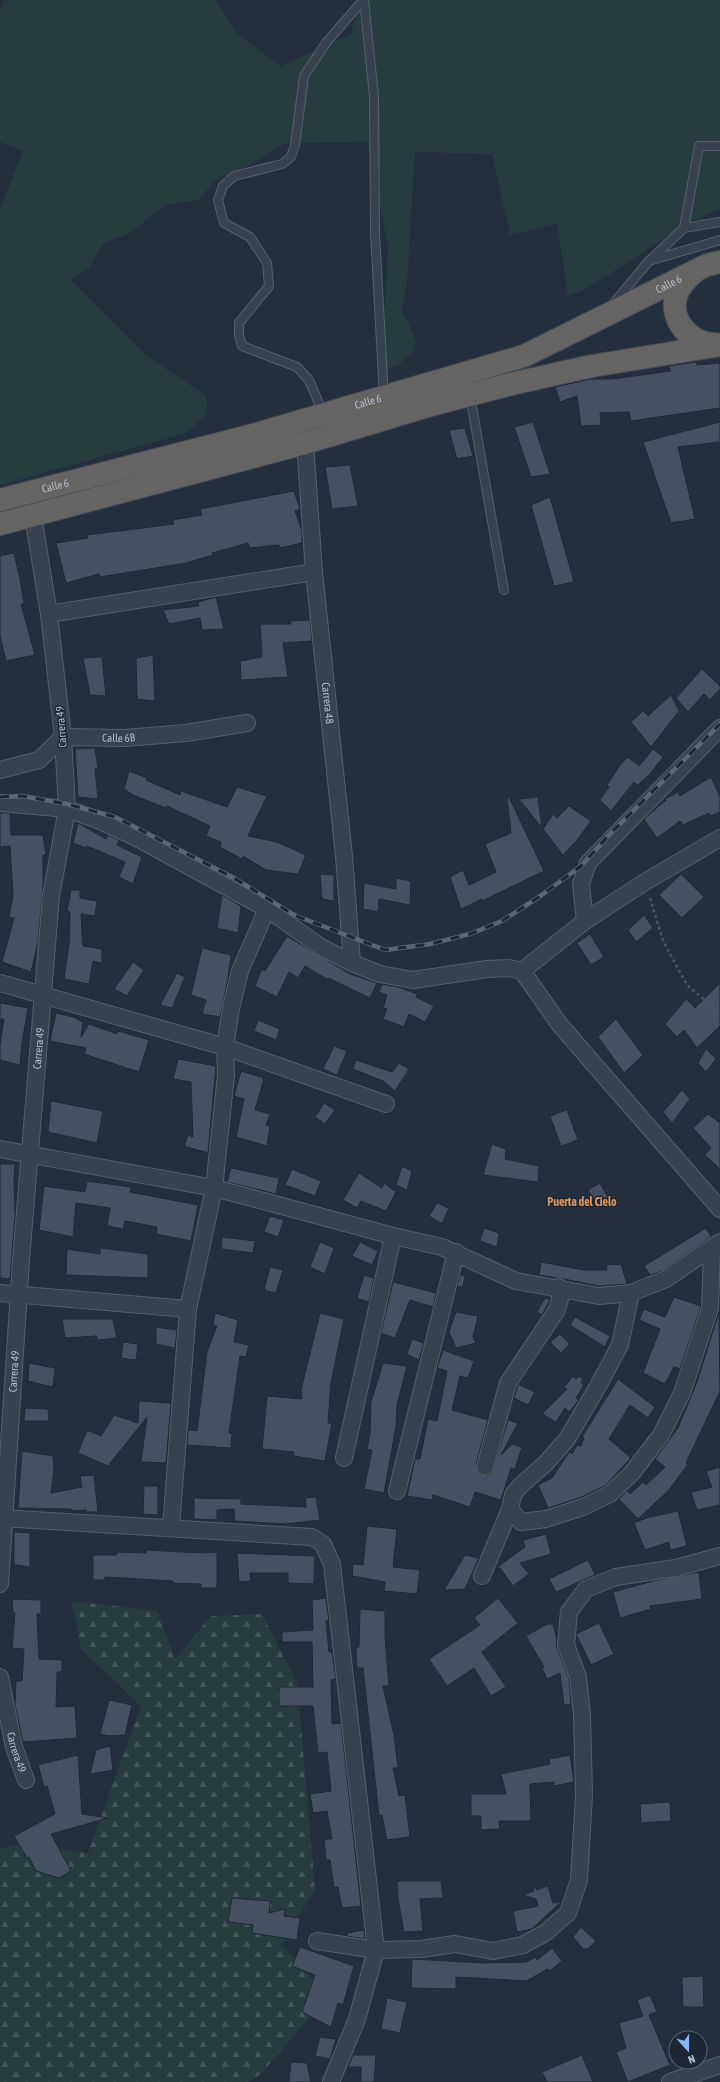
<svg xmlns="http://www.w3.org/2000/svg" width="720" height="2082" font-family="'Asap Condensed',sans-serif">
<defs>
<pattern id="forest-firs" width="22" height="20" patternUnits="userSpaceOnUse"><rect width="22" height="20" fill="#263c3f"/><path d="M5 1l3.5 6h-7zM16 11l3.5 6h-7z" fill="#435659"/></pattern>
</defs>
<rect width="100%" height="100%" fill="#242f3e"/>
<path fill="#263c3f" d="M4,0H216L235,32L281,66L350,35L361,0H720V209L689,222L588,288L568,296L557,224L510,235L492,154L415,152L407,284L402,310L416,340L413,351L397,366L382,370L388,246L367,142L285,143L255,162L215,180L199,200L166,205L128,234L104,243L88,269L71,280L148,357L205,395C213,416 199,421 184,434L0,485V209L23,151L0,142V10Z"/>
<path fill="url(#forest-firs)" d="M72,1601L157,1611L175,1659L211,1616L262,1614L297,1683L315,1889L282,1945L328,1996L262,2073L249,2082H0V1849L21,1844L88,1853L141,1706L81,1649Z"/>
<path fill="#455162" stroke="#1f2835" d="M696,362L697,365L720,363V408L631,421L629,412L600,413L601,425L581,426L577,396L560,402L555,387L591,379H612L671,371L669,366Z
M533,422L550,474L531,477L514,427Z
M720,422V442L678,447L695,519L671,523L643,442Z
M465,428L473,456L457,459L449,430Z
M350,465L358,506L332,509L325,467Z
M294,491L300,509L295,511L302,531V543L279,548V545L250,548L248,543L212,553L213,555L186,563L100,577L99,574L66,583L56,543L88,538L87,535L174,524L172,520L202,515L200,509Z
M550,497L574,582L554,586L531,505Z
M14,553L20,579L24,604H21L35,655L6,661L0,636V556Z
M216,597L224,629L202,630L200,618L169,624L163,610L199,606L198,602Z
M310,620L312,641L283,643L288,677L241,680L240,661L262,657L260,624H291L290,621Z
M153,655L155,701L137,699L136,658Z
M102,657L106,696L90,695L83,658Z
M702,669L720,686V689L710,700L704,694L688,712L676,698Z
M671,695L679,711L651,747L631,722L643,711L648,716Z
M95,748L98,769H95L98,799L78,797L75,749Z
M653,749L663,757L650,774L637,786L634,782L611,811L600,800L609,787L607,785L620,765L628,757L639,766Z
M129,771L147,778L146,780L180,795L181,791L227,807L237,787L267,796L248,836L277,842L306,855L298,874L266,870L243,856L242,859L220,847L221,842L206,836L210,826L167,806L166,808L133,795L124,789Z
M711,777L720,797V812L710,816L709,813L683,825L680,821L657,838L644,819L666,800L665,799L678,792L680,796Z
M509,797L544,871L482,901V899L461,909L450,877L463,870L469,885L496,872L485,844L511,833L507,798Z
M538,797L542,828L519,799Z
M569,806L591,821L577,840L563,855L543,829L553,814L557,818Z
M0,813H10L11,835H43L46,855H43V886L38,942L31,972L2,962L14,918L9,917L13,895L10,846L0,847Z
M78,823L106,839L108,835L119,840L117,845L142,857L133,884L119,877L125,862L87,846L86,848L73,843Z
M320,874L334,875V901L322,899Z
M681,874L704,897L682,918L659,895Z
M396,878L411,881L410,905L379,899L378,912L363,909L364,883L396,889Z
M71,890H80V898L97,901L95,916L81,914L83,946L102,949V963L93,961L89,984L64,979L69,944L70,912L67,911Z
M222,895L241,906L238,933L217,928Z
M644,915L653,928L636,942L628,930Z
M590,934L604,957L591,965L577,943Z
M287,936L350,974L377,983L370,998L328,978L327,979L305,966L298,978L289,972L277,997L255,986L262,969L265,971Z
M202,948L231,955L228,979L220,1017L202,1014L206,1000L191,995Z
M133,962L144,970L127,996L114,989Z
M177,973L185,977L172,1008L160,1005Z
M720,983V1026L697,1048L684,1030L677,1037L665,1024L686,999L695,1008Z
M382,984L398,987L417,994L416,997L434,1006L425,1022L409,1014L404,1027L383,1019L387,1009L383,1008L387,995L379,992Z
M0,1003L28,1008L22,1043L20,1065L0,1060V1044L4,1019H0Z
M56,1013L73,1017L83,1022L81,1037L89,1024L117,1034L118,1031L149,1040L139,1072L84,1054L86,1048L50,1041Z
M616,1019L643,1055L624,1073L598,1037Z
M258,1020L280,1029L276,1040L254,1031Z
M334,1046L347,1051L337,1075L323,1069Z
M706,1049L716,1059L706,1072L698,1063Z
M178,1059L216,1066L208,1153L184,1146L188,1135L193,1137L191,1082L173,1079Z
M356,1060L392,1072L399,1063L409,1069L395,1091L383,1081L353,1069Z
M241,1071L264,1078L255,1110L270,1114L266,1125L270,1126L267,1146L236,1137L244,1099L234,1096Z
M682,1090L690,1099L672,1123L663,1112Z
M51,1101L103,1111L97,1143L48,1132Z
M324,1103L335,1110L325,1124L315,1117Z
M567,1110L578,1140L561,1146L550,1116Z
M708,1114L720,1123V1169L705,1155L711,1148L693,1128Z
M492,1144L506,1149L505,1159L539,1166L538,1182L483,1175Z
M0,1164H15L14,1181L15,1217L10,1279L0,1278Z
M402,1166L412,1171L407,1190L396,1185Z
M231,1168L279,1178L276,1194L227,1182Z
M292,1169L321,1181L315,1196L285,1185Z
M359,1173L382,1188L384,1183L396,1192L386,1211L361,1201L357,1208L343,1200Z
M87,1181L131,1187L130,1192L198,1205L191,1241L156,1234L157,1227L125,1221L123,1229L107,1226L110,1208L76,1203L73,1237L39,1230L44,1186L85,1192Z
M600,1183L609,1199L595,1203L588,1190Z
M437,1203L449,1208L442,1224L429,1216Z
M270,1216L284,1220L278,1237L264,1232Z
M484,1228L499,1233L497,1247L480,1241Z
M706,1228L711,1237L662,1271L650,1275L644,1266Z
M222,1237L255,1241L253,1253L221,1249Z
M320,1242L334,1248L325,1274L310,1267Z
M360,1242L378,1251L372,1265L352,1256Z
M100,1248L148,1254V1278L66,1275L67,1249L100,1254Z
M541,1262L584,1270H607L606,1265L621,1264L627,1284L599,1286L559,1278L539,1275Z
M270,1267L283,1270L276,1293L264,1290Z
M364,1275L374,1278L369,1302L357,1298Z
M460,1275L465,1276L463,1287L457,1286Z
M393,1282L436,1293L433,1307L410,1300L395,1338L381,1333Z
M674,1297L701,1306L680,1369L674,1367L665,1384L643,1373L660,1329L639,1320L644,1309L665,1317Z
M545,1298L550,1300L542,1315L537,1312Z
M456,1312L478,1316L473,1337L476,1343L456,1348L449,1332Z
M719,1312L720,1391L686,1463L688,1464L669,1490L638,1519L619,1499L627,1491L630,1494L643,1482L646,1485L665,1467L655,1459L678,1428L697,1382Z
M215,1313L238,1320L234,1342L249,1345L246,1357L240,1356L229,1433H232L231,1448L187,1445L188,1430L197,1431L207,1352L217,1326L213,1325Z
M320,1313L344,1319L331,1383L328,1423H332L325,1461L294,1456V1452L262,1449L267,1396L302,1399L301,1390Z
M575,1317L610,1336L605,1347L570,1325Z
M62,1319H113L117,1338L98,1340L96,1336L65,1338Z
M156,1327L177,1330L175,1348L156,1344Z
M560,1334L570,1344L561,1353L550,1342Z
M412,1339L424,1343L419,1360L407,1354Z
M123,1342L138,1344L136,1360L121,1358Z
M443,1350L474,1361L468,1378L460,1376L452,1410L488,1420L476,1464L479,1474L487,1476L492,1473L508,1420L518,1423L501,1455L512,1444L522,1447L515,1469L511,1468L501,1500L475,1492L470,1507L433,1495L432,1500L407,1496L415,1459H420L428,1419L437,1421L447,1371L437,1368Z
M29,1363L55,1368L53,1387L28,1381Z
M383,1363L407,1366L397,1405L396,1426L384,1493L364,1489L372,1450L367,1449L370,1433L371,1402Z
M573,1376L576,1379L579,1376L583,1379L581,1383L584,1385L576,1398L579,1400L569,1412L565,1408L556,1422L542,1414L567,1389L564,1387Z
M618,1379L655,1407L648,1418L630,1405L609,1439L631,1458L605,1486L579,1498L548,1508L538,1485L552,1478L569,1452L572,1454L577,1445L581,1446L584,1438L582,1437Z
M518,1384L535,1392L528,1405L514,1398Z
M139,1401L171,1403L166,1463L141,1462L147,1417L108,1466L78,1453L87,1430L101,1436L114,1415L138,1423Z
M25,1408L48,1409L49,1421H24Z
M22,1451L53,1456L54,1470L51,1493L82,1487L80,1476L94,1475L98,1512H86V1510L72,1511L71,1509L18,1508Z
M720,1467V1505L697,1510L691,1492L712,1487L706,1471Z
M144,1486H158V1515L143,1514Z
M316,1497L320,1520L286,1524L235,1521L234,1509L217,1510V1520L194,1519V1498L241,1499V1504L306,1507L305,1498Z
M678,1511L687,1546L670,1550L669,1542L645,1550L634,1523L646,1518Z
M367,1526L397,1529L393,1567L420,1570L417,1594L384,1591L385,1582L352,1576L353,1564L363,1565Z
M14,1532L30,1533V1567L14,1565Z
M546,1534L551,1554L520,1563L529,1574L513,1586L500,1568H496L525,1547L523,1540Z
M146,1550L201,1553L217,1552V1588H201V1584L173,1583V1581L105,1577V1580H93V1555H117V1552L146,1553Z
M237,1553L315,1556L314,1584L288,1583V1573H250L251,1581L239,1582Z
M465,1555L479,1558L465,1589L444,1590Z
M588,1560L595,1575L556,1592L549,1579Z
M699,1572L702,1599L650,1606L651,1609L620,1618L613,1592L653,1581Z
M326,1598L329,1621H326L329,1652H332L336,1679L331,1680L332,1724L341,1723L361,1906L342,1908L338,1887L334,1888L330,1860H326L324,1839H332L327,1811L313,1813L310,1794L331,1791L327,1752L318,1753L313,1706H279V1687H313L312,1642H282V1632L313,1630L312,1600Z
M498,1598L518,1623L482,1652L506,1687L491,1696L474,1668L447,1686L429,1659L480,1625L474,1618Z
M12,1599L41,1600V1614H37L39,1659L62,1660V1672H57L56,1707L75,1706L77,1738L23,1742L15,1705L16,1681H22L24,1649L12,1648L15,1613L13,1612Z
M360,1609L385,1611V1636L389,1686H383L394,1735L398,1768H393L399,1796L405,1795L410,1837L387,1840L382,1815L379,1816L363,1668H357L356,1647H359Z
M599,1623L614,1654L591,1665L576,1634Z
M547,1624H553L557,1640L556,1645L569,1679L571,1704L564,1705L560,1673L547,1679L542,1668L544,1667L526,1636Z
M109,1700L132,1705L125,1735L108,1736L100,1734Z
M110,1746L113,1770L90,1774L96,1750Z
M78,1755L82,1814L108,1818L51,1834L71,1871L59,1878L36,1871L29,1857L27,1858L14,1836L55,1814L47,1786L44,1787L38,1765Z
M570,1755L574,1782L554,1786V1782L530,1784L531,1821H499L500,1829L481,1830V1816H471V1794H506L501,1774L550,1764L549,1759Z
M670,1802L671,1821L641,1823L640,1804Z
M397,1881H441L443,1898L420,1899L423,1931L404,1932L398,1899Z
M532,1885L537,1890L548,1886L553,1903L562,1901L532,1929L517,1932L513,1911L538,1906L536,1899L523,1895L534,1891Z
M232,1898L270,1901L269,1913L285,1909L284,1916L300,1918L297,1940L252,1933L253,1925L228,1922Z
M581,1927L596,1941L588,1949H583L573,1937Z
M364,1930L365,1939L347,1936V1933Z
M300,1947L354,1966L343,2005L338,2003L331,2027L302,2012L315,1975L292,1966Z
M552,1948L562,1961L550,1971L548,1969L526,1981L456,1977V1989L411,1988L412,1959L484,1963L526,1962L536,1957L537,1960Z
M703,1976L704,2007H683L682,1977Z
M650,1995L657,2012L649,2015L670,2065L628,2082L616,2052L626,2048L619,2023L643,2016L637,2000Z
M387,1998L407,2002L400,2033L381,2029Z
M320,2037L336,2039L330,2059L315,2056Z
M353,2055H376L374,2082H361V2067H348Z
M582,2055L593,2082H547L542,2072Z
M291,2062L307,2063L311,2082H289Z"/>
<g fill="none" stroke-linecap="round" stroke-linejoin="round">
<g stroke="#565f6c" stroke-width="10">
<path id="service" d="M364,0L374,96L375,233L384,397
M684,228L720,222
M652,260L720,240
M613,304L649,261L684,228L699,146H720
M470,395L504,590
M323,413L309,380L297,367L242,346L239,335V323L269,286L267,263L250,237L224,223L218,200L223,186L234,176L282,164L291,157L295,145L304,76L326,43L363,0"/>
</g>
<g stroke="#565f6c" stroke-width="18">
<g id="minor">
<path id="s1" d="M305,443L314,572L344,856L352,963"/>
<path d="M49,614L314,572"/>
<path id="s2" d="M0,770L39,760L63,737L125,738L186,733L247,723"/>
<path d="M0,803L67,809L98,820L137,838L267,909L321,947L352,963L380,974L413,980L487,969L509,968L522,971L560,1025L720,1209"/>
<path d="M585,921L581,884L588,863L720,728"/>
<path d="M522,971L585,921L645,882L720,838"/>
<path d="M0,983L225,1047L386,1104"/>
<path d="M0,1149L214,1188L252,1198L393,1236L442,1247L516,1281L599,1296L631,1293L666,1279L720,1242"/>
<path d="M0,1293L188,1309"/>
<path d="M631,1293L620,1345L597,1388L567,1439L546,1463L519,1487L513,1495L510,1509L521,1522L546,1519L583,1507L610,1494L632,1473L661,1435L682,1393L710,1308L712,1249"/>
<path d="M344,1458L393,1236"/>
<path d="M485,1467L508,1383L557,1310L560,1299L559,1287"/>
<path d="M397,1491L456,1252"/>
<path d="M0,1518L312,1537L323,1544L332,1564L376,1950L357,2019L331,2082"/>
<path d="M171,1527L188,1309L214,1188L226,1075L225,1047L231,1008L240,971L267,909"/>
<path d="M482,1576L510,1509"/>
<path id="s3" d="M0,1584L21,1260L51,896L67,809L63,737L49,614L33,516"/>
<path id="s4" d="M0,1677L14,1747L26,1780"/>
<path d="M317,1941L376,1950L421,1949L455,1944L493,1951L523,1945L545,1933L568,1913L579,1880L584,1795L582,1715L578,1677L566,1645L569,1612L586,1589L616,1577L676,1568L720,1556"/>
<path d="M670,2082L720,2065"/>
</g>
</g>
<g stroke="#434c59" stroke-width="24">
<g id="trunk">
<path d="M693,273C685,280 680,286 676,296C669,321 692,345 716,344"/>
<path id="s5" d="M0,500L253,435L524,356L707,265L720,262"/>
<path d="M0,524L305,443L431,405L511,384L592,366L720,345"/>
</g>
</g>
<path stroke="#44595c" stroke-width="2.5" stroke-dasharray="3 3" stroke-linecap="butt" d="M650,898L663,941L687,985L720,1013"/>
<use href="#service" stroke="#38414e" stroke-width="8"/>
<use href="#minor" stroke="#38414e" stroke-width="16"/>
<use href="#trunk" stroke="#656462" stroke-width="22"/>
<g stroke="#5a6575" stroke-width="4.5">
<path id="rail" d="M0,797L23,796L67,804L115,817L234,878L294,915L385,950L430,944L470,934L502,921L539,897L581,866L610,834L720,724"/>
</g>
<use href="#rail" stroke="#1d2633" stroke-width="3" stroke-dasharray="9" stroke-linecap="butt"/>
</g>
<g text-anchor="middle" stroke-width="3" stroke-linejoin="round" paint-order="stroke">
<g font-size="11" fill="#b4bcc9" stroke="#1d2633">
<text dy="4" stroke="none"><textPath href="#s5" startOffset="705">Calle 6</textPath></text>
<text dy="4" stroke="none"><textPath href="#s5" startOffset="381">Calle 6</textPath></text>
<text dy="4" stroke="none"><textPath href="#s5" startOffset="57">Calle 6</textPath></text>
<text dy="4" stroke="none"><textPath href="#s1" startOffset="261">Carrera 48</textPath></text>
<text transform="translate(61 727) rotate(-95)" y="4">Carrera 49</text>
<text dy="4" stroke="none"><textPath href="#s2" startOffset="129">Calle 6B</textPath></text>
<text dy="4" stroke="none"><textPath href="#s3" startOffset="537">Carrera 49</textPath></text>
<text dy="4" stroke="none"><textPath href="#s3" startOffset="213">Carrera 49</textPath></text>
<text dy="4" stroke="none"><textPath href="#s4" startOffset="77">Carrera 49</textPath></text>
</g>
<g font-size="12" font-weight="bold" fill="#d59563" stroke="#1d2633">
<text x="582" y="1206">Puerta del Cielo</text>
</g>
</g>
<g transform="translate(688 2050) rotate(159)"><circle r="19" fill="#1d2633" stroke="#59626f"/>
<path d="M0-3L7 15L0 10L-7 15Z" fill="#8ab4f8"/>
<text y="-6" font-size="11" font-weight="bold" text-anchor="middle" fill="#b4bcc9">N</text>
</g>
</svg>
